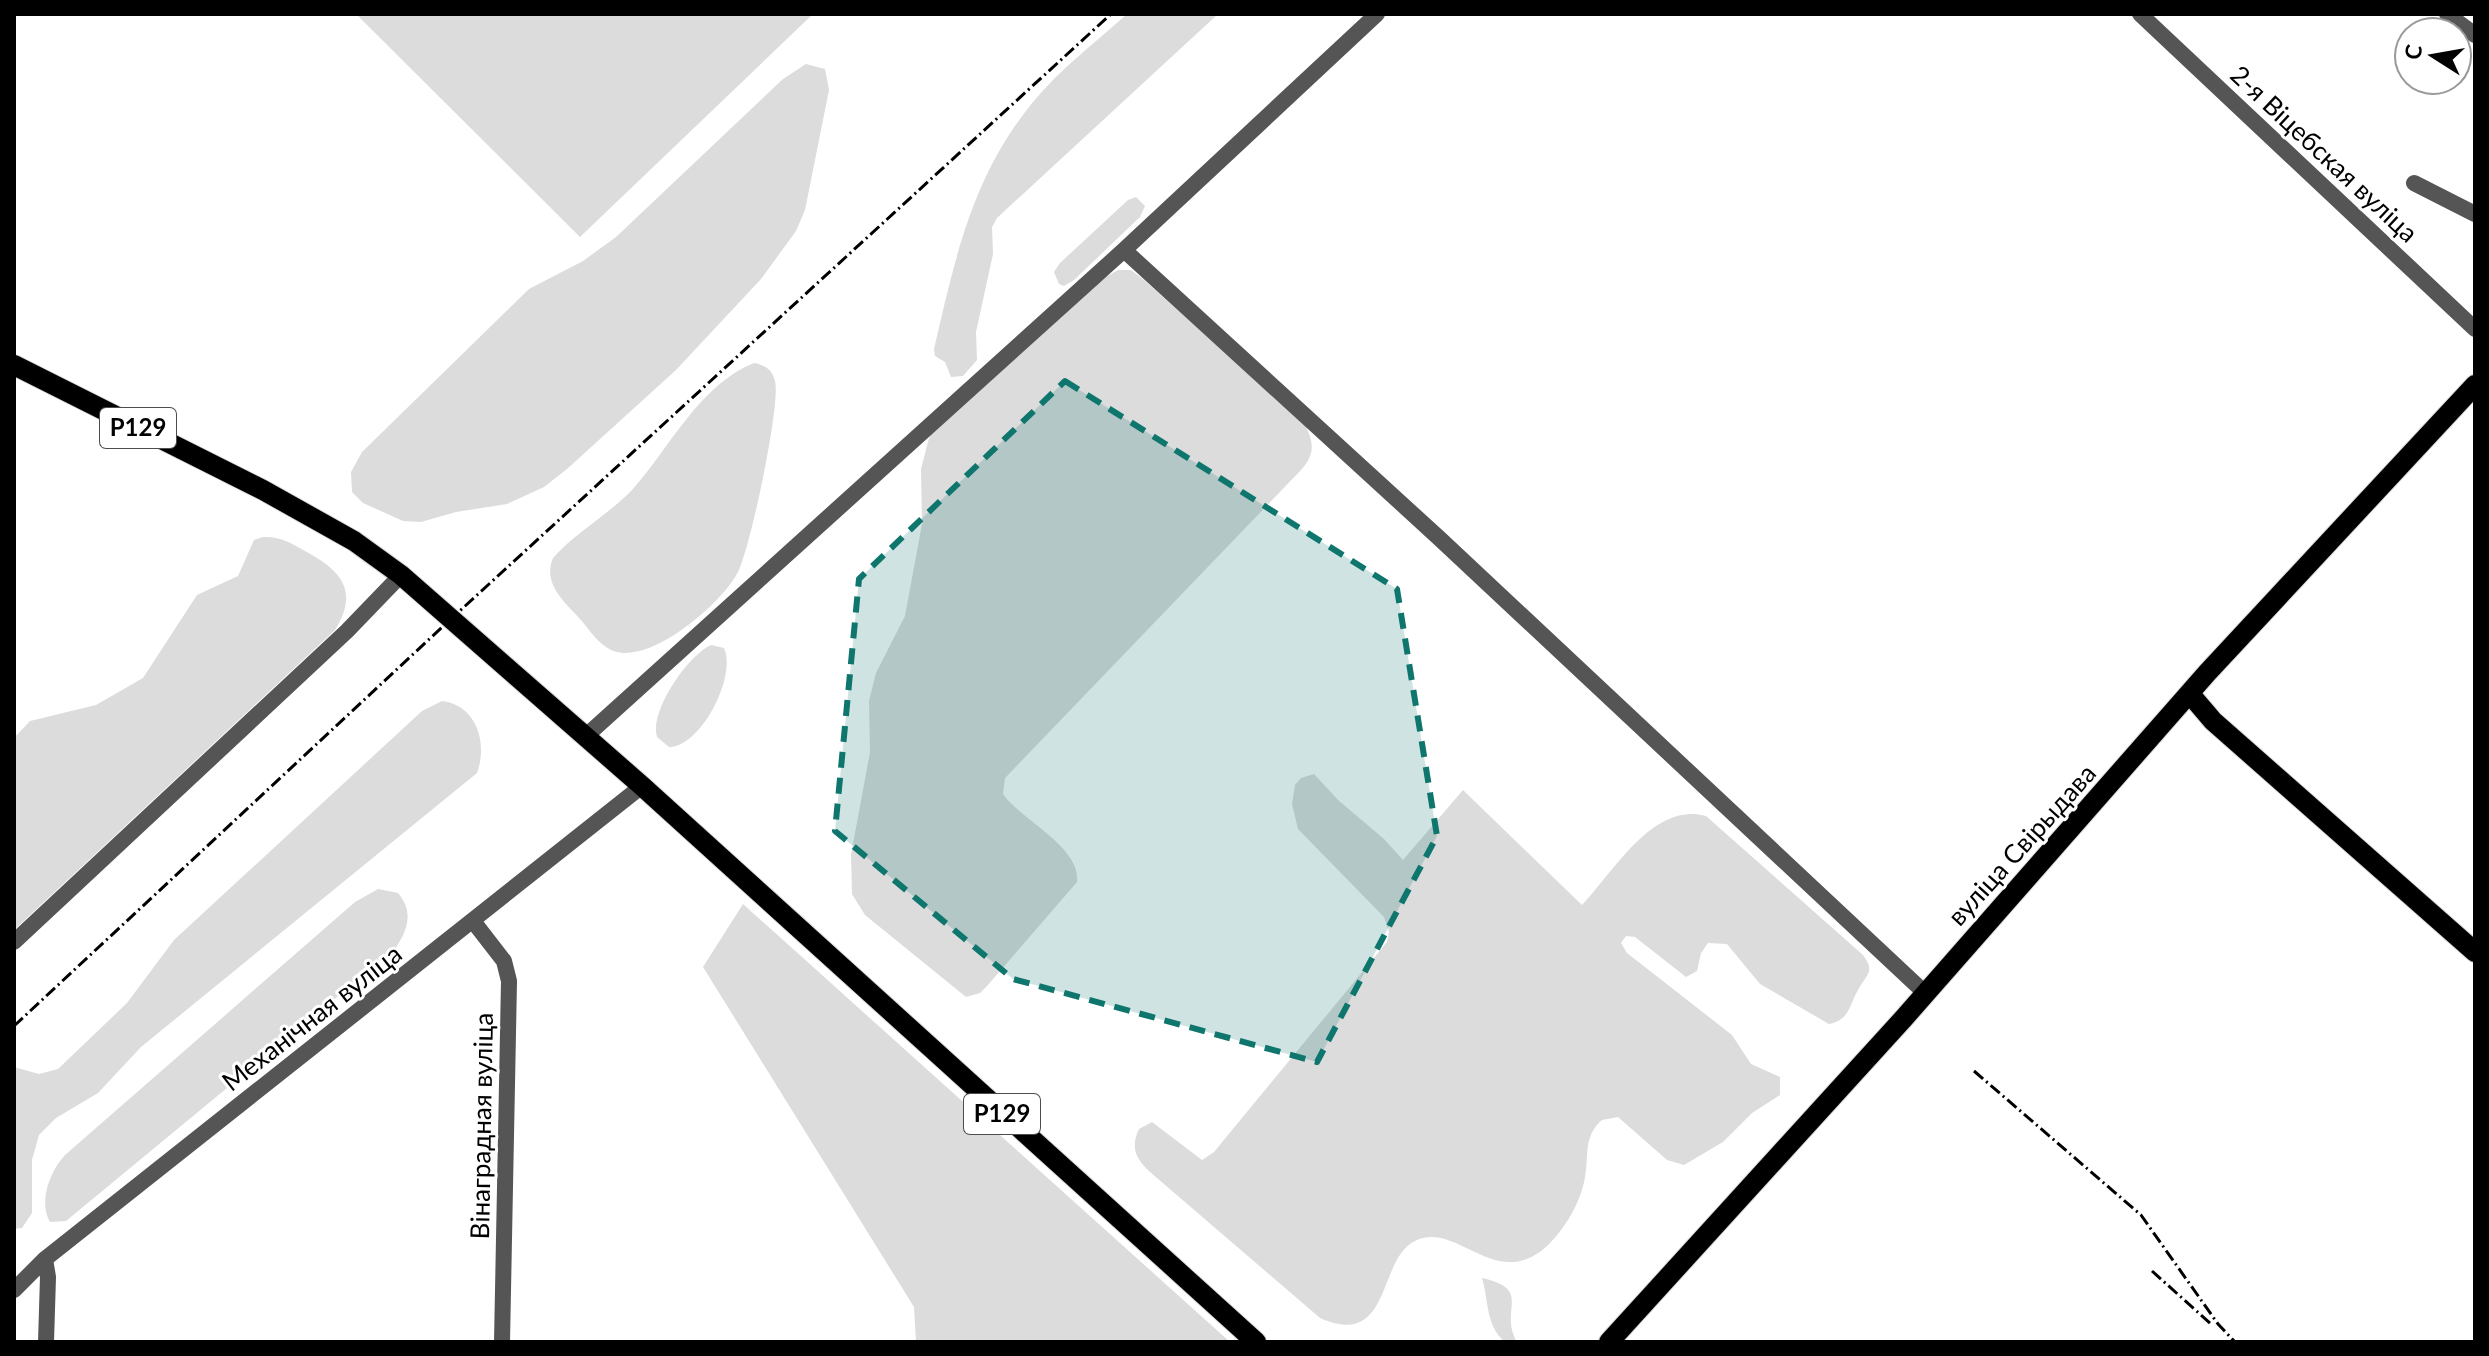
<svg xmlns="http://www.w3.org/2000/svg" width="2489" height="1356" font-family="Lato,sans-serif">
<rect width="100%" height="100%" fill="#fff"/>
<path fill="#dcdcdc" d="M356,14H813L580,237Z
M1127,14H1218L997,218L992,227L993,254L976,332L977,360L963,376L951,377L945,362L935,356L934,349C955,259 972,176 1033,102C1060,69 1096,42 1127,14Z
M806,64L825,69L829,90L805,210L796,231L761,279L676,370L567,469L544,487L507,504L456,512L421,522L403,521L363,503L352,492L351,472L362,452L529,289L583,261L616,237L783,79Z
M1136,197L1145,206L1140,217L1074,280L1064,286L1059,284L1054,272L1060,263L1128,200Z
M1118,270H1131L1144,280L1305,425C1314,442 1315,454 1302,469L1005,778L1003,794C1022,821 1081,847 1077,882L987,986L980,993L966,997L865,915L852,894L851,855L870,752L869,701L876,673L905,616L922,524L921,469L929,438L935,427L1099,281Z
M754,363C764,365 772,369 775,381C781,404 750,549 738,572C722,603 655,661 617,652C601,648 591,632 581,620C565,602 542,584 553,558C576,532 608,515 632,490C669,449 699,385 754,363Z
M263,537C280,536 291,543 305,551C340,570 360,590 335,630L14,930V738L30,721L96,705L143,678L197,595L238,576L254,540Z
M711,645L724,648C737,676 701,747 669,747L657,737C649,712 687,656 711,645Z
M442,701C477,705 488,744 477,773L141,1047L98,1093L56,1118L39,1135L32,1160V1213L22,1228L14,1229V1067L39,1074L58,1069L127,1003L174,940L422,711Z
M1314,774L1338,800L1384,839L1403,860L1463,790L1582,905C1613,873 1653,801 1706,816L1863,955C1876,972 1866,975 1858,990C1849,1005 1850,1020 1829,1024L1760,984L1727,944L1708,943L1701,953L1697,971L1686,977L1635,937L1626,936L1621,943L1627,953L1732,1035L1751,1064L1780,1077V1095L1752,1113L1723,1142L1684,1165L1667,1160L1618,1117L1602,1120C1583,1136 1589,1156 1585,1177C1581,1202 1565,1229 1547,1246C1495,1293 1457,1220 1415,1241C1377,1259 1392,1350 1320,1318L1150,1172C1136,1159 1130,1148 1139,1129L1152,1122L1202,1160L1214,1152L1387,942L1389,932L1384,917L1298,829L1292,804L1295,785L1301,778Z
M378,889L398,893C414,912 408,930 395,949L66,1221L50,1222C38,1202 50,1171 65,1155L355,902Z
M743,904L1230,1342H916L914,1307L703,967Z
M1482,1278C1527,1288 1506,1304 1512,1330C1513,1334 1515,1338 1516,1342H1505C1485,1325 1489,1301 1482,1278Z"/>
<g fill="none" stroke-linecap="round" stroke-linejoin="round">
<g stroke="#dbdbdb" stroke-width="22">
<path id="major" d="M14,365L263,490L354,541L401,575L642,786L1256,1342
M2190,694L2213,721L2475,952
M1609,1342L1904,1018L2207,673L2475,385"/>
</g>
<path stroke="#555" stroke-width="16" d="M2140,14L2475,329
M2447,14L2475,35
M2414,183L2475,214
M1124,250L1439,538L1925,993
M586,736L1124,250L1377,14
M473,921L504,961L509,981L502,1342
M14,942L347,631L401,575
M45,1259L48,1277L46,1342
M14,1290L45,1259L642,786"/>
<use href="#major" stroke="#000" stroke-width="20"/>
<path stroke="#000" stroke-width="3" stroke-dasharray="12 4 2 4" stroke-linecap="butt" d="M14,1026L452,618L1111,14
M1974,1071L2141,1215L2218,1324L2235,1342
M2152,1271L2212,1325"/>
</g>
<path fill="#0f766e" fill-opacity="0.2" stroke="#0f766e" stroke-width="6" stroke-dasharray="16 10" stroke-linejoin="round" d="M1065,381L1397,589L1437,836L1317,1062L1013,979L835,831L859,579Z"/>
<g text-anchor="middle" stroke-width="6" stroke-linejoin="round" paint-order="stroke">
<g fill="#fff" stroke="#4c4c4c" stroke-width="2">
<rect x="100" y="408" width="76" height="40" rx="6"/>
<rect x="964" y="1094" width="76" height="40" rx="6"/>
</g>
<g font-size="24" font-weight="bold" fill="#000">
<text x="138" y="436">Р129</text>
<text x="1002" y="1122">Р129</text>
</g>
<g font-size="26" fill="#000" stroke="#fff">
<text transform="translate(2324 154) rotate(43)" y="9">2-я Віцебская вуліца</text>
<text transform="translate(2022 845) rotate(-48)" y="9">вуліца Свірыдава</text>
<text transform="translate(312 1018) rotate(-38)" y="9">Механічная вуліца</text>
<text transform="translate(482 1126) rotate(-89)" y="9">Вінаградная вуліца</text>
</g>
</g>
<rect width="2489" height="1356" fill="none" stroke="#000000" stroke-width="32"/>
<g transform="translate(2433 56) rotate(281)"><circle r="38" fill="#ffffff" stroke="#999999" stroke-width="2"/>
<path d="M0-6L14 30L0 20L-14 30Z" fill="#000000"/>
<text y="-12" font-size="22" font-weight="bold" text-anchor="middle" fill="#000000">С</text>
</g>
</svg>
